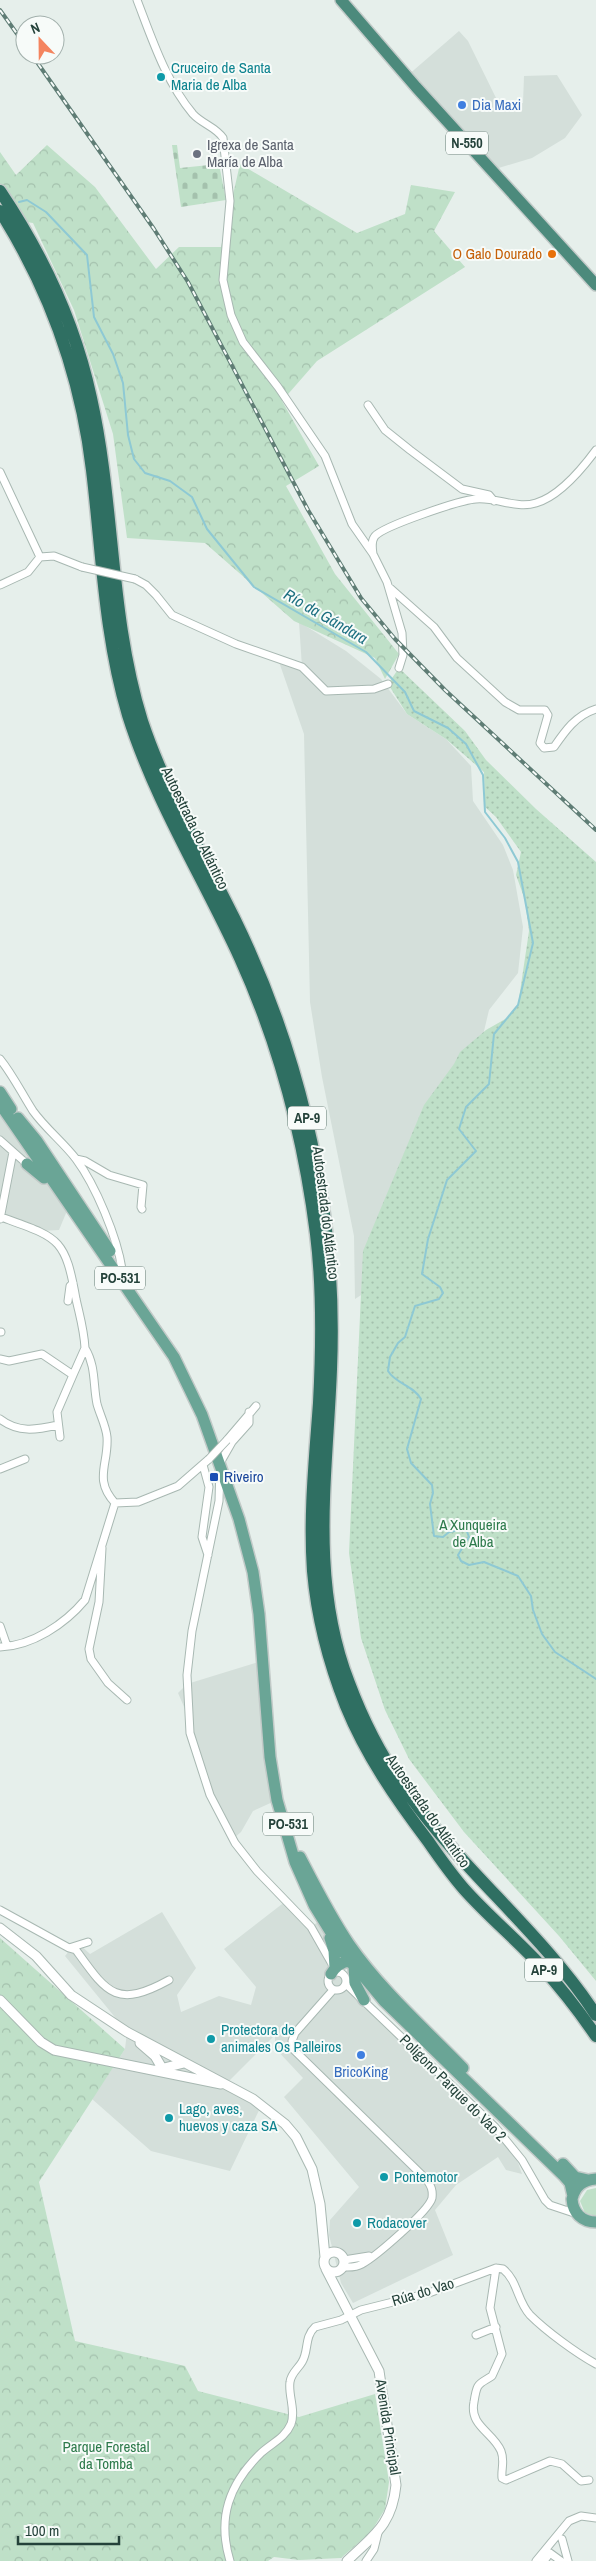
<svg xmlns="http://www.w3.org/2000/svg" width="596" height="2561" font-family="'Archivo Narrow',sans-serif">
<defs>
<pattern id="forest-crowns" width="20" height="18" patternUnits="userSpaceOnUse" patternTransform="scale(1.25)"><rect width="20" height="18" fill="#bfe0c8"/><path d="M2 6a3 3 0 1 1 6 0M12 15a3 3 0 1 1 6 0" fill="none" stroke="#a4c1ad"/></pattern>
<pattern id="cemetery-stones" width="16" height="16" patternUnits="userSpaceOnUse" patternTransform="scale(1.25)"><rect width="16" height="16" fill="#bfe0c8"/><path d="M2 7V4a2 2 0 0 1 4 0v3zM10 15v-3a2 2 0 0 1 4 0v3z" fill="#a4c1ad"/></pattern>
<pattern id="park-dots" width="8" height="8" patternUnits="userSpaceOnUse" patternTransform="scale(1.25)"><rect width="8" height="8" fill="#bfe0c8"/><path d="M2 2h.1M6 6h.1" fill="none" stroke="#a4c1ad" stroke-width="1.8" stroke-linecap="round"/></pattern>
</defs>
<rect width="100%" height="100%" fill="#e6efeb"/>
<path fill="#d4dfda" d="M459,31L468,41L498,102L523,103L524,76L557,75L582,115L565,138L532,158L492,170L407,76Z
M299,622L346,651L381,679L407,714L446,739L471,766L473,801L503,845L513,870L523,927L518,973L489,1010L475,1069L372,1288L355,1299L354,1236L322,1077L310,1002L304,734L278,659L302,667Z
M0,1109L69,1206L59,1230L40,1231L0,1212Z
M262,1661L277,1800L253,1811L241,1832L233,1839L212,1799L188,1716L178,1693L187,1684Z
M286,1901L311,1927L322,1919L334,1969L513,2149L522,2174L506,2170L498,2157L456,2185L435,2210L453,2255L353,2303L341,2283L329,2235L330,2220L359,2187L284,2097L303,2078L275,2048V2035L226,2084L262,2104L230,2171L151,2151L92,2099L125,2049L127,2032L65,1956L77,1942L90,1954L162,1912L196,1968L177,1995L181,2012L219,1996L251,2005L256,1987L224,1949Z"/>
<path fill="#bfe0c8" d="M596,2188V2216L585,2213L580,2201L587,2190Z"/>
<path fill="url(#forest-crowns)" d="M47,145L95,187L156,269L179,247H221L240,164L357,233L405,214L411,185L455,192L434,231L465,267L317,361L282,401L319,466L286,486L335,574L399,654L385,679L375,658L294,621L205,543L127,538L113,434L74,310L33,223L0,218V152L16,175Z
M0,1938L125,2049L39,2182L75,2341L185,2366L198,2391L299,2417L375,2394L389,2482L385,2509L371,2532L341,2558L299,2560L274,2557L268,2561H0Z"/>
<path fill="url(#cemetery-stones)" d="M172,145H177L180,168L219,164L226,200L181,207Z"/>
<path fill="url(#park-dots)" d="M399,668L465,731L486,760L536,809L596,862V1981L559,1936L464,1832L409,1759L385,1710L361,1638L349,1553L363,1251L424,1105L454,1064L460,1052L486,1030L507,1018L518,1005L529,931L525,900L516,875L521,852L496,817L485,807L484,772L446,739L407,714L388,684Z"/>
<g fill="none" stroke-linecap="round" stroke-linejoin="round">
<path stroke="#8ec9d4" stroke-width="2" d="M19,202L27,200L46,212L87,255L94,317L113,354L123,383L128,435L134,459L145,473L170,481L192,497L207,529L254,587L366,652L405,692L414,711L448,728L466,744L483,775L485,812L505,838L518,862L533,943L518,1005L494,1034L489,1084L466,1107L459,1129L476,1151L447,1180L428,1239L422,1274L440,1287L443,1293L439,1299L415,1306L405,1337L398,1343L390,1357L388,1371C396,1384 413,1385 421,1399L407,1449L411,1463L432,1485L433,1493L430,1504L434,1536L443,1537L449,1532L466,1529L469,1537L458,1555L461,1561L469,1565L484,1562L518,1576L531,1596L533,1610L542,1634L555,1652L596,1679"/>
<g stroke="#a8b8b2" stroke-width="9">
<path id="minor" d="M137,0C152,39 166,82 193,114C202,124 216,127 223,138L230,201L223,280L231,315L243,342L278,387L325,456L352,524L373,554L387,582L402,633L403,655L399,668
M368,405L385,430L410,450L462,489L489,495L494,501
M0,472L40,557
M373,554C372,548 371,541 375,536C384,526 460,500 476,499C496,497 516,509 536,503C560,496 582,469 596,450
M135,579L146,585L156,595L172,615L236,644L302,667L326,691L374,689L388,684
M0,585L28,572L40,557L54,556L82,567
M389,587L434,627L457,658L505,702L519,710H545L548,715L540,743L544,748L554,747C565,731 576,715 596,709
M0,1059C13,1075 22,1094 33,1111C46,1129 63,1142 76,1159C96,1186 117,1237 122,1269
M0,1140L27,1164
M76,1159L85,1161L109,1175L143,1185L141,1207L142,1209
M1,1217C59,1238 65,1237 76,1299C80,1317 84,1330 85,1348
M0,1219L13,1152
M68,1301L70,1286L73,1283
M0,1332H1
M0,1359L9,1361L42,1354L73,1375L85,1348C96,1366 93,1385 97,1404C100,1415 106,1426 107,1437C109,1464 93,1479 115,1503L138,1502L178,1486L209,1459
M249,1412V1423L232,1442L220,1463L219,1501L192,1631L187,1675L190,1733L210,1795L235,1843L257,1871L311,1927L332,1964
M0,1419C18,1433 36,1430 58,1425
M60,1437L57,1412L73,1375
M227,1440L256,1406
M203,1465L209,1487L202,1537L208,1555
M0,1469L25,1459
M102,1548L99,1602L89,1649L91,1659L108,1683L127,1700
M0,1626L7,1646
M0,1647C32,1646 65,1624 85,1600L115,1503
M0,1910L69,1948L88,1942
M69,1948L76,1950C107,1993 116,2009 169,1980
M328 1981a9 9 0 1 1 18 0a9 9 0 1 1-18 0Z
M346,1984L495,2127L522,2160L545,2200L550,2205L577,2214
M333,1990L295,2033L292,2041L294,2050L427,2180C431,2186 433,2190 432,2198C429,2211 375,2257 362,2264C355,2268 349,2267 343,2267
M344,2260L369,2256
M496,2268L490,2308L502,2354L492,2376C478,2385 477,2382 474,2402C469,2426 493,2432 501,2451C505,2461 501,2469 502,2478L506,2480L550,2461L562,2464L581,2481L589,2480
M476,2335L496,2327
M562,2539L568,2561
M230,2561C217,2518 229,2484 261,2453C272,2443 285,2438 291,2424C296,2410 288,2395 290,2382C291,2373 298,2369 302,2362C309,2351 304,2337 315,2327L341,2320L361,2310L429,2293L496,2268L503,2269C518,2281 517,2301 530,2315C546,2331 576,2353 596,2364
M366,2561L374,2549L378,2533
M536,2561L569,2521L581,2516L596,2518
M544,2561L550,2553L561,2561"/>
</g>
<g stroke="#a8b8b2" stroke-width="11">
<path id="tertiary" d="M0,1928L36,1956L71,1995L127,2032L253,2099L285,2124L296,2137L312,2169L320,2204L325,2257
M0,2000L41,2042L54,2050L221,2084
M140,2043L155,2056L162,2068
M156,2070L184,2063
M324 2262a10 10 0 1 1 20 0a10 10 0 1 1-20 0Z
M326,2269L379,2371L396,2485C392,2525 374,2535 347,2561"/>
</g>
<g stroke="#c2cac8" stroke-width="14">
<path id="primary" d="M0,1092L11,1109
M0,1104L174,1357L202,1415L239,1519L253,1572L259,1614L270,1757L277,1800L295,1862L314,1905L343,1952L384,2001L563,2175L570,2183L573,2196
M18,1118L37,1141L110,1251
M27,1164L44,1178L49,1173L48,1169
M300,1857C315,1886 330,1916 349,1944C381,1990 424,2028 463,2068
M330,1938L334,1951L335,1968
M354,1965L355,1983L364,2000
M331,1974C335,1967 340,1963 348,1961L356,1966
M563,2164L575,2177L588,2180
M596,2179C583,2180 575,2186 572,2199C573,2213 582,2222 596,2222"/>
</g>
<g stroke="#c2cac8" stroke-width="14">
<path id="trunk" d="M341,0L416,87L596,285"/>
</g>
<g stroke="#c2cac8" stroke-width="15">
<path id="motorway" d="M0,191C43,255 75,323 91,398C115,505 109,616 142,721C165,790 202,853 234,918C281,1014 311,1115 325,1221C331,1269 333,1320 331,1369C327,1475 309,1581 349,1683C364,1723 384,1762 410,1796C466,1874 543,1934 596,2015
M0,211C50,290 81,377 92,470C102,552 104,635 128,715C155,801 203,877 240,958C280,1046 304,1139 316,1234C323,1290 322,1347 319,1403C315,1459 309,1515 313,1571C317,1617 329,1663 346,1706C366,1755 396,1799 428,1841C439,1857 451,1874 464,1889C488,1916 516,1939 541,1966C561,1988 579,2011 596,2036"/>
</g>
<use href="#minor" stroke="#fff" stroke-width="7"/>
<use href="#tertiary" stroke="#fff" stroke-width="9"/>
<use href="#primary" stroke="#6aa596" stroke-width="11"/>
<use href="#trunk" stroke="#4c8a7c" stroke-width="11"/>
<use href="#motorway" stroke="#2f6f62" stroke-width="12"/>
<g stroke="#5f7d75" stroke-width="4">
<path id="rail" d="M0,10L25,45
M32,55L154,229L188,282L308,510L361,598L395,639L445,690L596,830"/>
</g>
<use href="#rail" stroke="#f7fbf9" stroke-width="2" stroke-dasharray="5.5" stroke-linecap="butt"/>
<g stroke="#a8b8b2" stroke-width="9" stroke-linecap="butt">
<path id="minor-bridge" d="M82,567L135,579
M209,1459L227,1440"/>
</g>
<use href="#minor-bridge" stroke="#fff" stroke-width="7"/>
</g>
<g fill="#0f9aa8" stroke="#f7fbf9" stroke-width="2">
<circle cx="161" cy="77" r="5"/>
<circle cx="211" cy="2039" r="5"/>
<circle cx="169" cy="2118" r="5"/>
<circle cx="384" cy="2177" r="5"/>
<circle cx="357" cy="2223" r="5"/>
</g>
<g fill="#3f7fe0" stroke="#f7fbf9" stroke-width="2">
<circle cx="462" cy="105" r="5"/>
<circle cx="361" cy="2055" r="5"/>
</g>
<circle fill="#6b7280" stroke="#f7fbf9" stroke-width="2" cx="197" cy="154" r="5"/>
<circle fill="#e8710a" stroke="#f7fbf9" stroke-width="2" cx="552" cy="254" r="5"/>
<rect fill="#1a4fb4" stroke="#f7fbf9" stroke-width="2" x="209" y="1472" width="10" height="10" rx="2.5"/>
<g text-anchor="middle" stroke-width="4" stroke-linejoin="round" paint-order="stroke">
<g fill="#f7fbf9" stroke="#637a73" stroke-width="1">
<rect x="446" y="131.5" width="42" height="23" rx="4"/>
<rect x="288" y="1106.5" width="38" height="23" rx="4"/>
<rect x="95" y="1266.5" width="50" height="23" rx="4"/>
<rect x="263" y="1812.5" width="50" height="23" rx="4"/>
<rect x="525" y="1958.5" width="38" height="23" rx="4"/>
</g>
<g font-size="14" font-weight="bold" fill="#24423a">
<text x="467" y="148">N-550</text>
<text x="307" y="1123">AP-9</text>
<text x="120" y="1283">PO-531</text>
<text x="288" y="1829">PO-531</text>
<text x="544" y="1975">AP-9</text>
</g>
<g font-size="15" fill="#0d838f" stroke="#f7fbf9" text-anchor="start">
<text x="171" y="73">Cruceiro de Santa<tspan x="171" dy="17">Maria de Alba</tspan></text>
<text x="221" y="2035">Protectora de<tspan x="221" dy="17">animales Os Palleiros</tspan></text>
<text x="179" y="2114">Lago, aves,<tspan x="179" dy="17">huevos y caza SA</tspan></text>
<text x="394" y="2182">Pontemotor</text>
<text x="367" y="2228">Rodacover</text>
</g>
<g font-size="15" fill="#366cbe" stroke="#f7fbf9" text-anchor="start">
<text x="472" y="110">Dia Maxi</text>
<text x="361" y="2077" text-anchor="middle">BricoKing</text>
</g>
<g font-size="15" fill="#5b616d" stroke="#f7fbf9" text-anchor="start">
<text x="207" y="150">Igrexa de Santa<tspan x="207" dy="17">María de Alba</tspan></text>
</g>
<g font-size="15" fill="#c56008" stroke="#f7fbf9" text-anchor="end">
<text x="542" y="259">O Galo Dourado</text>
</g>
<g font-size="15" fill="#24423a" stroke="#f7fbf9">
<text transform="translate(195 828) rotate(64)" y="5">Autoestrada do Atlántico</text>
<text transform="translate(326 1213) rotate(83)" y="5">Autoestrada do Atlántico</text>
<text transform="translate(428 1811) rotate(55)" y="5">Autoestrada do Atlántico</text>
<text transform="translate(453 2088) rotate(45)" y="5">Polígono Parque do Vao 2</text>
<text transform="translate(423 2292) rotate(-17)" y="5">Rúa do Vao</text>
<text transform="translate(388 2427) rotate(81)" y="5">Avenida Principal</text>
</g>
<g font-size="15" fill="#164399" stroke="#f7fbf9" text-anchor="start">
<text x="224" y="1482">Riveiro</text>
</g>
<g font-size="15" fill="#2d7a4b" stroke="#f7fbf9">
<text x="473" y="1530">A Xunqueira<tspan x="473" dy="17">de Alba</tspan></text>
<text x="106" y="2452">Parque Forestal<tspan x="106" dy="17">da Tomba</tspan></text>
</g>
<g font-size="16" font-style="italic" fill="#1c6f80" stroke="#f7fbf9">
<text transform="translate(326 616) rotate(30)" y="6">Río da Gándara</text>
</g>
</g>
<g transform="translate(40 40) rotate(338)"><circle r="24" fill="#f7fbf9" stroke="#a3b1ad"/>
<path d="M0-4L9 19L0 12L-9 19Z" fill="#f4845f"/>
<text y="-8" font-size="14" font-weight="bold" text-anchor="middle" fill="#24423a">N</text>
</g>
<path d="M18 2536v8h101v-8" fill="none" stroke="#24423a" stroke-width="2.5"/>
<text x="25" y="2536" font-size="15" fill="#24423a" stroke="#f7fbf9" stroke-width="4" paint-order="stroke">100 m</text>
</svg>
